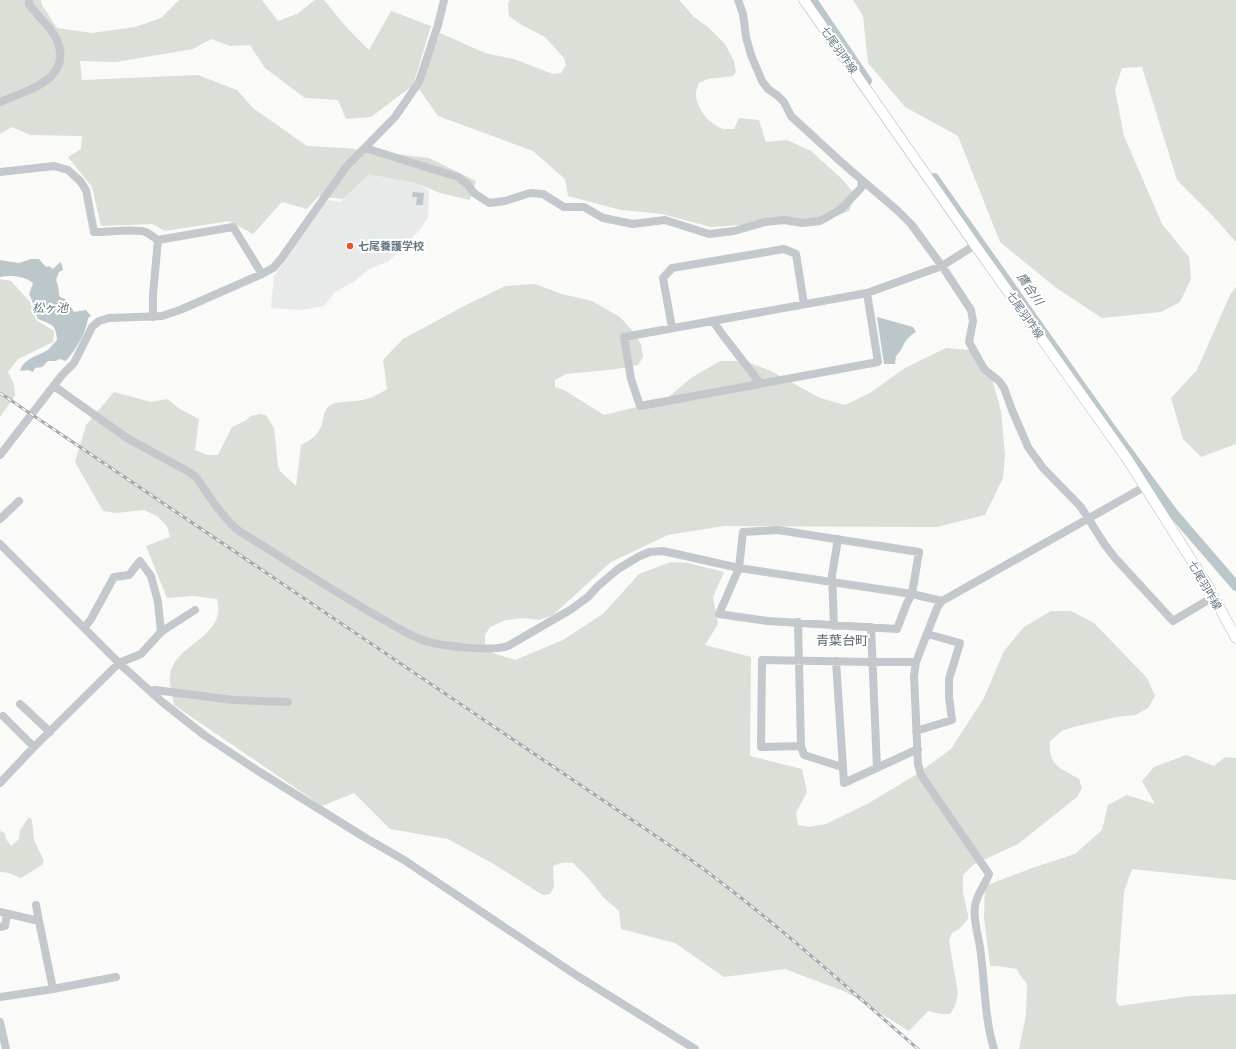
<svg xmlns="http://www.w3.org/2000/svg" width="1236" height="1049" font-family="Arial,'Noto Sans JP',sans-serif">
<rect width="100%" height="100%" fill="#fafaf8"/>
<path fill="#e8e9e9" d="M369,174L408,177L429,191L428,218L418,232L389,261L368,270L355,281L335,292L324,306L302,310L271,308L274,276L328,200L340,202Z"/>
<path fill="#dadfd7" d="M0,0H41L42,5L57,28L92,33L135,27L161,18L179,0H262L278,21L297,14L315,0H324L347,28L369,50L391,11L431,26L414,82L412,86L371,117L346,119L338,100L305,98L265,68L250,45L230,46L211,39L193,49L116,62L80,61L82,80L198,75L237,90L253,108L307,146L345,148L429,158L476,181L470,200L440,193L416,183L369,174L343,199L319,196L307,209L282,202L253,234L229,221L165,231L152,224L101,226L92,187L68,157L81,149L82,136L30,135L12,127L0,134Z
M510,0H679L694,17L708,27L725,44L734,61L736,72L733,76L708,79L699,83C698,86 696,90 696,93C695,107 710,126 724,129C727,129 731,129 734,129L739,118L759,120L766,142L787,140L811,151L842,179L852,191L853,201L849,211L828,219L711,227L662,214L621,210L568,196L565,179L533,151L438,116L419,89L440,33L485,53L514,59L553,74L561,73L566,65L564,58L545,37L520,24L509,16L508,4Z
M853,0H1236V242L1213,216L1177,180L1142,67L1122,68L1115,90L1124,136L1162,224L1189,257L1191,279L1180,302L1161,312L1102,318L1055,287L1000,242L958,136L905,107L868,63L863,16Z
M0,279L11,281L30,302L36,320L54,331L53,342L18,359L8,372L14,384L15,396L0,417Z
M535,284L562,294L592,301L620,317L631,329L641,344L643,357L638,365L617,369L566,374L555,380V387L564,390L604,415L665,400L691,378L720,361H745L769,370L820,398L845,405L870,393L905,368L946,348L970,350L977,353L989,368L1001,411L1005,455L1003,478L985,515L937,527L724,526L668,535L611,562L553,615L539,620L524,618L506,620L490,627L485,635V644L493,653L515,660L563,640L603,614L639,574L671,562L688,563L724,572L713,597L718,624L705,645L751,657L750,756L802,769L807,792L796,813L798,825L809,827L826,824L869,803L917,774L951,749L984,698L1004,651L1024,627L1051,611H1071L1094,623L1147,678L1155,696L1148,708L1135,715L1117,717L1073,727L1062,731L1050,741C1048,767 1061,768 1079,779L1082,788L1077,797L1018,844L973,865L963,875V893L968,915V919L959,929L952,933L949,940L958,994L955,1006L950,1014H941L928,1011L909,1031L846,992L785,969L724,977L675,943L621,929L619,911L603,897L589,879L573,863C566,862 560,862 553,866L554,887L550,894L543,895L492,863L448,839L390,829L354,793L322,806L174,705C173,696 169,686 170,677C171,649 213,640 218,614C219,610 218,604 217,599L193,596L167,598L146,546L170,537L167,526L157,516L144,510L116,513L103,511L75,462L86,425L114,392L151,402L167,399L180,409L199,419L195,450L207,455H218L232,427L245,421L251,416L259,414L266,415L274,428L278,466L280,471L296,486L301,445C307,442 314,438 318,432C325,424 321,410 331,405C338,401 347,402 355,401C368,400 376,396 387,389L383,360L403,339L466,305L505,286Z
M1236,287V444L1201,457L1183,439L1171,398L1197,370L1230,295Z
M1186,755L1214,766L1225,757L1236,758V880L1132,869L1124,892L1116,1001L1119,1006L1190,996L1236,994V1049H1019L1026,1015L1027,984L1020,975L1017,969L998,966H990L984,918L985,886L1032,868L1075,854L1102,830L1108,805L1127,795L1155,804L1142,781L1154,767Z
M29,817L32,820L34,840L44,861L42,865L21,878L9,873L0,872V831L5,833L6,839L11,846L19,839L20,830Z"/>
<path fill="#bbc7cb" d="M413,192L424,193L423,205H416L417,197H412Z
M31,259H39L46,267L49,266L53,269L60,262L62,265L63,270L59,272L56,280C59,286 58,291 60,297L67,300L74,312L86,310L91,316L88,318C86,334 76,349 66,361L59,359L56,361H48L42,367L35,368L33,372L28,370L20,371C24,358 38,356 48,350C51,347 54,343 57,340C56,324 52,325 38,319C34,311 34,303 29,294L33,283C24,276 11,275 0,277V260L19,263Z
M877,317L913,327L916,332C902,340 904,349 896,356L895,364H884Z"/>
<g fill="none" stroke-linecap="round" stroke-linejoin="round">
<path stroke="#bbc7cb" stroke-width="10" d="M812,0L867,81
M934,178L1112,430L1174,514L1236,586"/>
<g stroke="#b5babe" stroke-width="11">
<path id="major" d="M804,0L975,245L1128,460L1206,583L1236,638"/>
</g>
<path stroke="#c3c8cc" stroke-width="8" d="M738,0L743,14L746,37L751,55L762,81L768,89L778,96L784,102L791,116L841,162L898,211L911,224L942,266L971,310L973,321L969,342L984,369L999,381L1004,388L1012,410L1028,447L1043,468L1081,507L1105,545L1116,559L1173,621L1213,597
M0,102C28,90 75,79 56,38C49,25 37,16 29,4V0
M365,148L458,177L467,184L474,193L489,203L505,201L530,193L543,194L564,207H584L603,218L633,224L665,220L709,234L734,231L765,222L784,220L802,223L820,221L841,209L861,188L862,180
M0,172L54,166L68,170L80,181L86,190L94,232C110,232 127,229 142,231C148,232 153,237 158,240L233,227L262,274
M867,293L878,362L640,406L631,379L624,337L867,293L942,266L975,245
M153,317V294L158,240
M713,321L722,334L760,383
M672,328L663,278L672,268L784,249L796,254L804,304
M54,386L127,438L189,472L196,477L216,506L231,524L239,531C283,558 327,587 372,613C388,622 403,632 420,639C437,646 491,652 508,646L570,610L588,597L598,586L618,569L638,557L649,552L663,551L739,568L912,594L942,601
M0,455L62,375L74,363L92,327L99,321L109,318L162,316L180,310L262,274L273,268L281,259L346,167L395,117L419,82L438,25L444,0
M0,519L19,501
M778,530L919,552L912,594L907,603L897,629L768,621L719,614L739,568L743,532Z
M0,544L119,663L161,701L204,735L258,771L364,837L404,860L576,975L695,1049
M798,622L801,746L804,755L842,767
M834,626L832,575L838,539
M871,627L877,768
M84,628L91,619L114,577L129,575L140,561L151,576L158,602L161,632
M836,661L844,783L918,749
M151,691L155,690L233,700L288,702
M20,704L50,732
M3,716L34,747
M916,731L952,720L949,697V679L960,643L927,634
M801,746L761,747L762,660L872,662H916
M0,783L34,747L119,663L141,654L161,632L195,610
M36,905L39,921
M0,912L39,921L53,989
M0,927L5,926L7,914
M0,997L53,989L116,977
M0,1022L6,1049
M994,1049C984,1016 985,981 980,947C978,935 973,919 975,907C976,895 985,885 989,874L921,775L918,764L914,676L916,662L937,608L942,601L1146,486"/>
<use href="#major" stroke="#fff" stroke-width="10"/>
<g stroke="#a2aab0" stroke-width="3">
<path id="rail" d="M0,393L687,857C769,916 842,983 918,1049"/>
</g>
<use href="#rail" stroke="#fff" stroke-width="1.5" stroke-dasharray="4.5" stroke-linecap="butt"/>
</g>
<circle fill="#e4572e" stroke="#fff" stroke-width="1.5" cx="350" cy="246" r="4"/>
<g text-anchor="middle" stroke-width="4" stroke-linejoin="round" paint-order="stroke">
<g font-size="11" fill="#657683" stroke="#fff">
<text transform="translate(839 50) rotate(55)" y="4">七尾羽咋線</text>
<text transform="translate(1025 315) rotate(55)" y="4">七尾羽咋線</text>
<text transform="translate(1205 585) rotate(60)" y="4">七尾羽咋線</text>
</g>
<g font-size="11" font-weight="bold" fill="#657683" stroke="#fff" text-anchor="start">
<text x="358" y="250">七尾養護学校</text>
</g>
<g font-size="12" font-style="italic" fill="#60757c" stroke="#fff">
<text transform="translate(1030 289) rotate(55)" y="4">鷹合川</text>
<text x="50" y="312">松ヶ池</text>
</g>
<g font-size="13" fill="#57646e" stroke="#fff">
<text x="842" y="645">青葉台町</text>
</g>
</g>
</svg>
